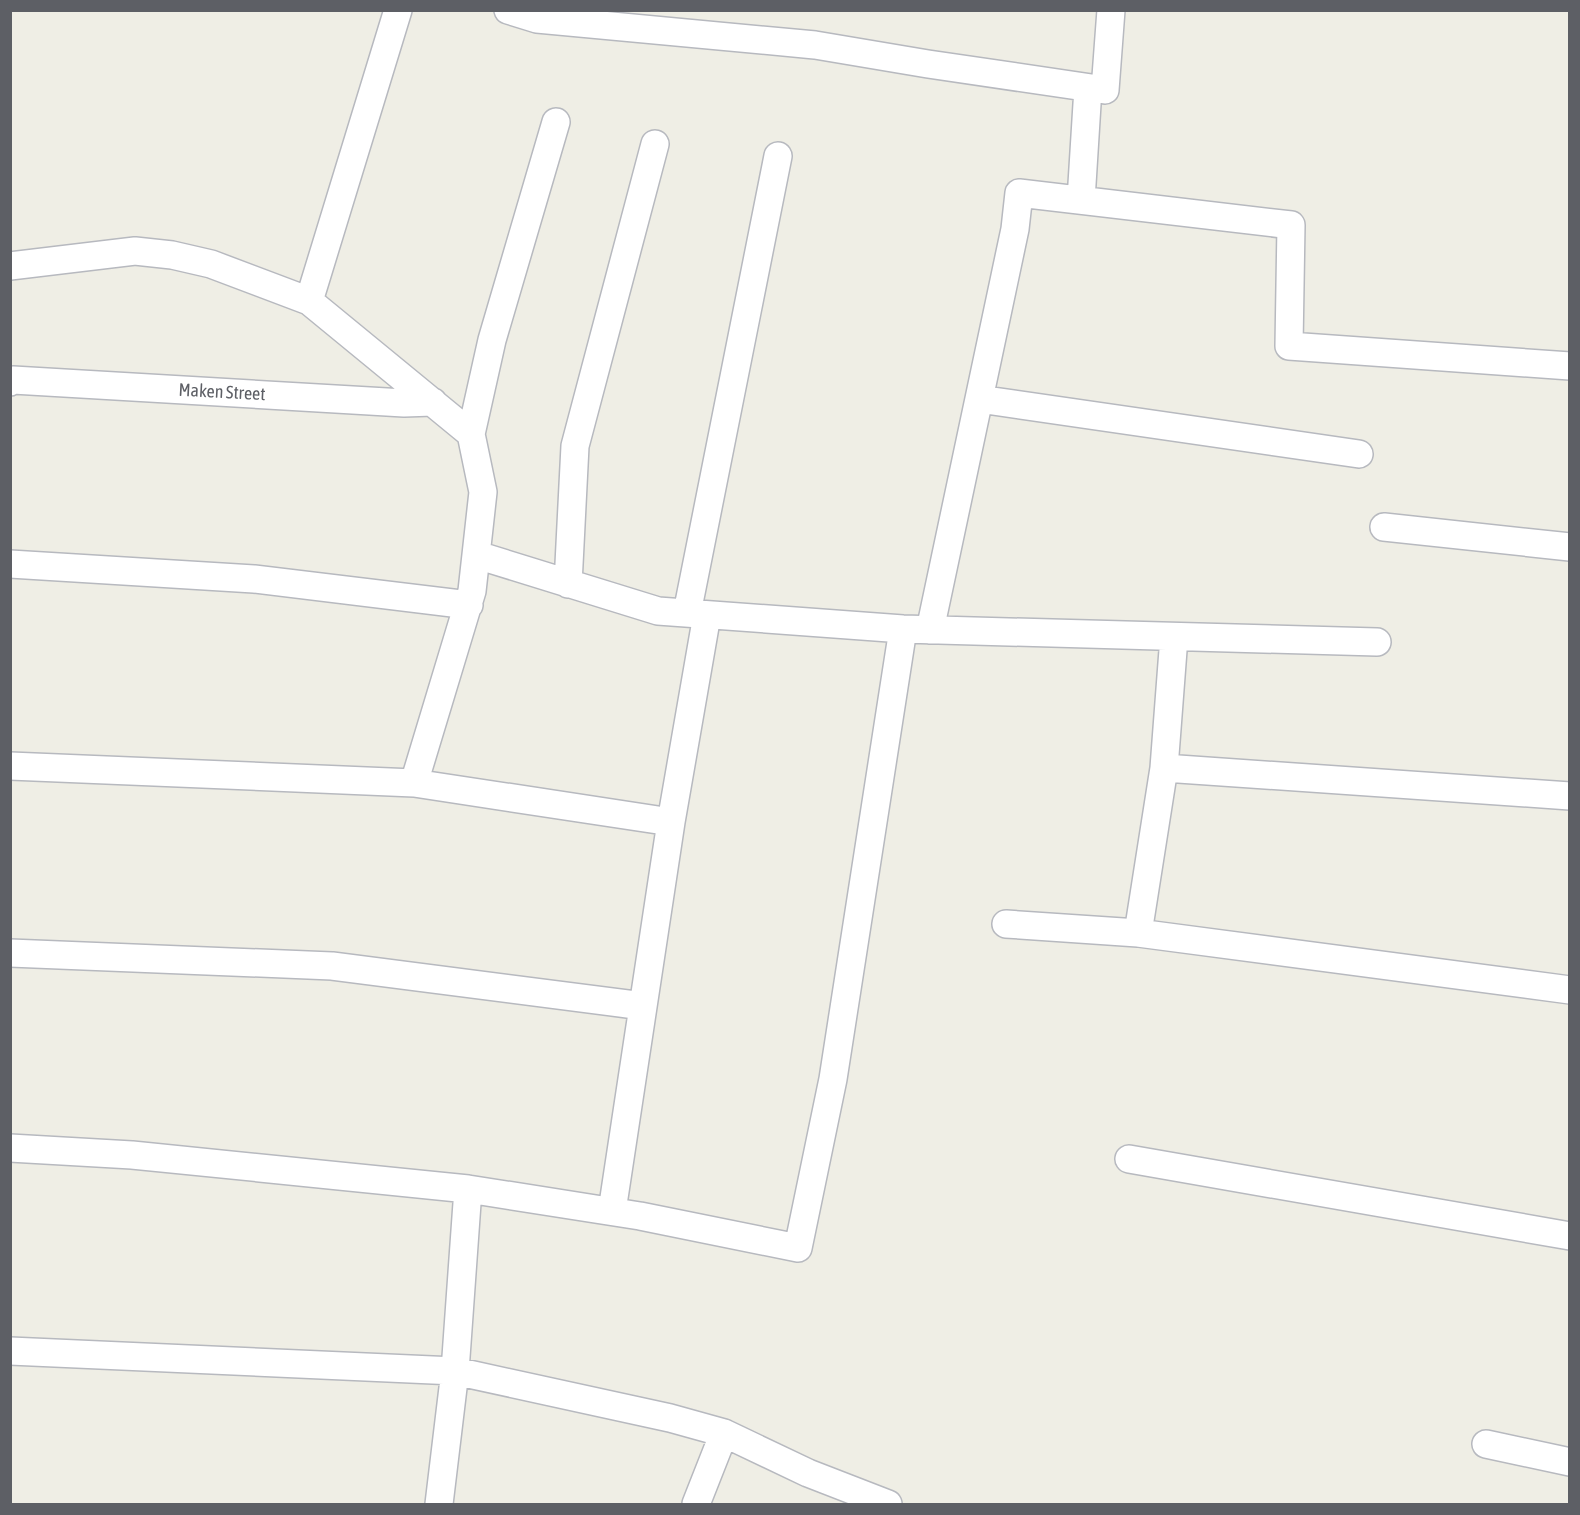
<svg xmlns="http://www.w3.org/2000/svg" width="1580" height="1515" font-family="'Asap Condensed',sans-serif">
<rect width="100%" height="100%" fill="#efeee5"/>
<g fill="none" stroke-linecap="round" stroke-linejoin="round">
<g stroke="#b7b9bf" stroke-width="30">
<path id="street" d="M508,10L537,19L815,45L928,64L1105,90L1111,10
M1081,200L1088,88
M10,266L135,251L172,255L211,264L309,301L471,434L483,492L472,591L414,783
M309,301L398,10
M10,382L13,380L404,403L433,402
M979,399L1359,454
M471,434L492,340L556,122
M1384,527L1570,547
M477,555L658,611L903,629L1377,642
M10,564L254,579L469,605
M568,584L575,446L655,144
M687,613L778,156
M930,630L1015,229L1019,193L1291,225L1289,346L1570,366
M10,766L414,783L671,822
M1164,768L1570,796
M1006,924L1138,933L1570,990
M1138,933L1164,768L1174,637
M10,953L332,966L643,1006
M10,1148L132,1155L468,1189L640,1216L798,1248L833,1079L903,629
M1129,1159L1570,1236
M612,1211L671,822L707,615
M10,1351L455,1371L670,1418L724,1433L808,1473L888,1504
M1486,1444L1570,1462
M439,1504L455,1371L468,1189
M696,1504L724,1433"/>
</g>
<use href="#street" stroke="#fff" stroke-width="27"/>
</g>
<g text-anchor="middle" stroke-width="6" stroke-linejoin="round" paint-order="stroke">
<g font-size="18" fill="#5d5f65" stroke="#fff">
<text transform="translate(222 392) rotate(3)" y="6">Maken Street</text>
</g>
</g>
<rect width="1580" height="1515" fill="none" stroke="#5d5f65" stroke-width="24"/>
</svg>
